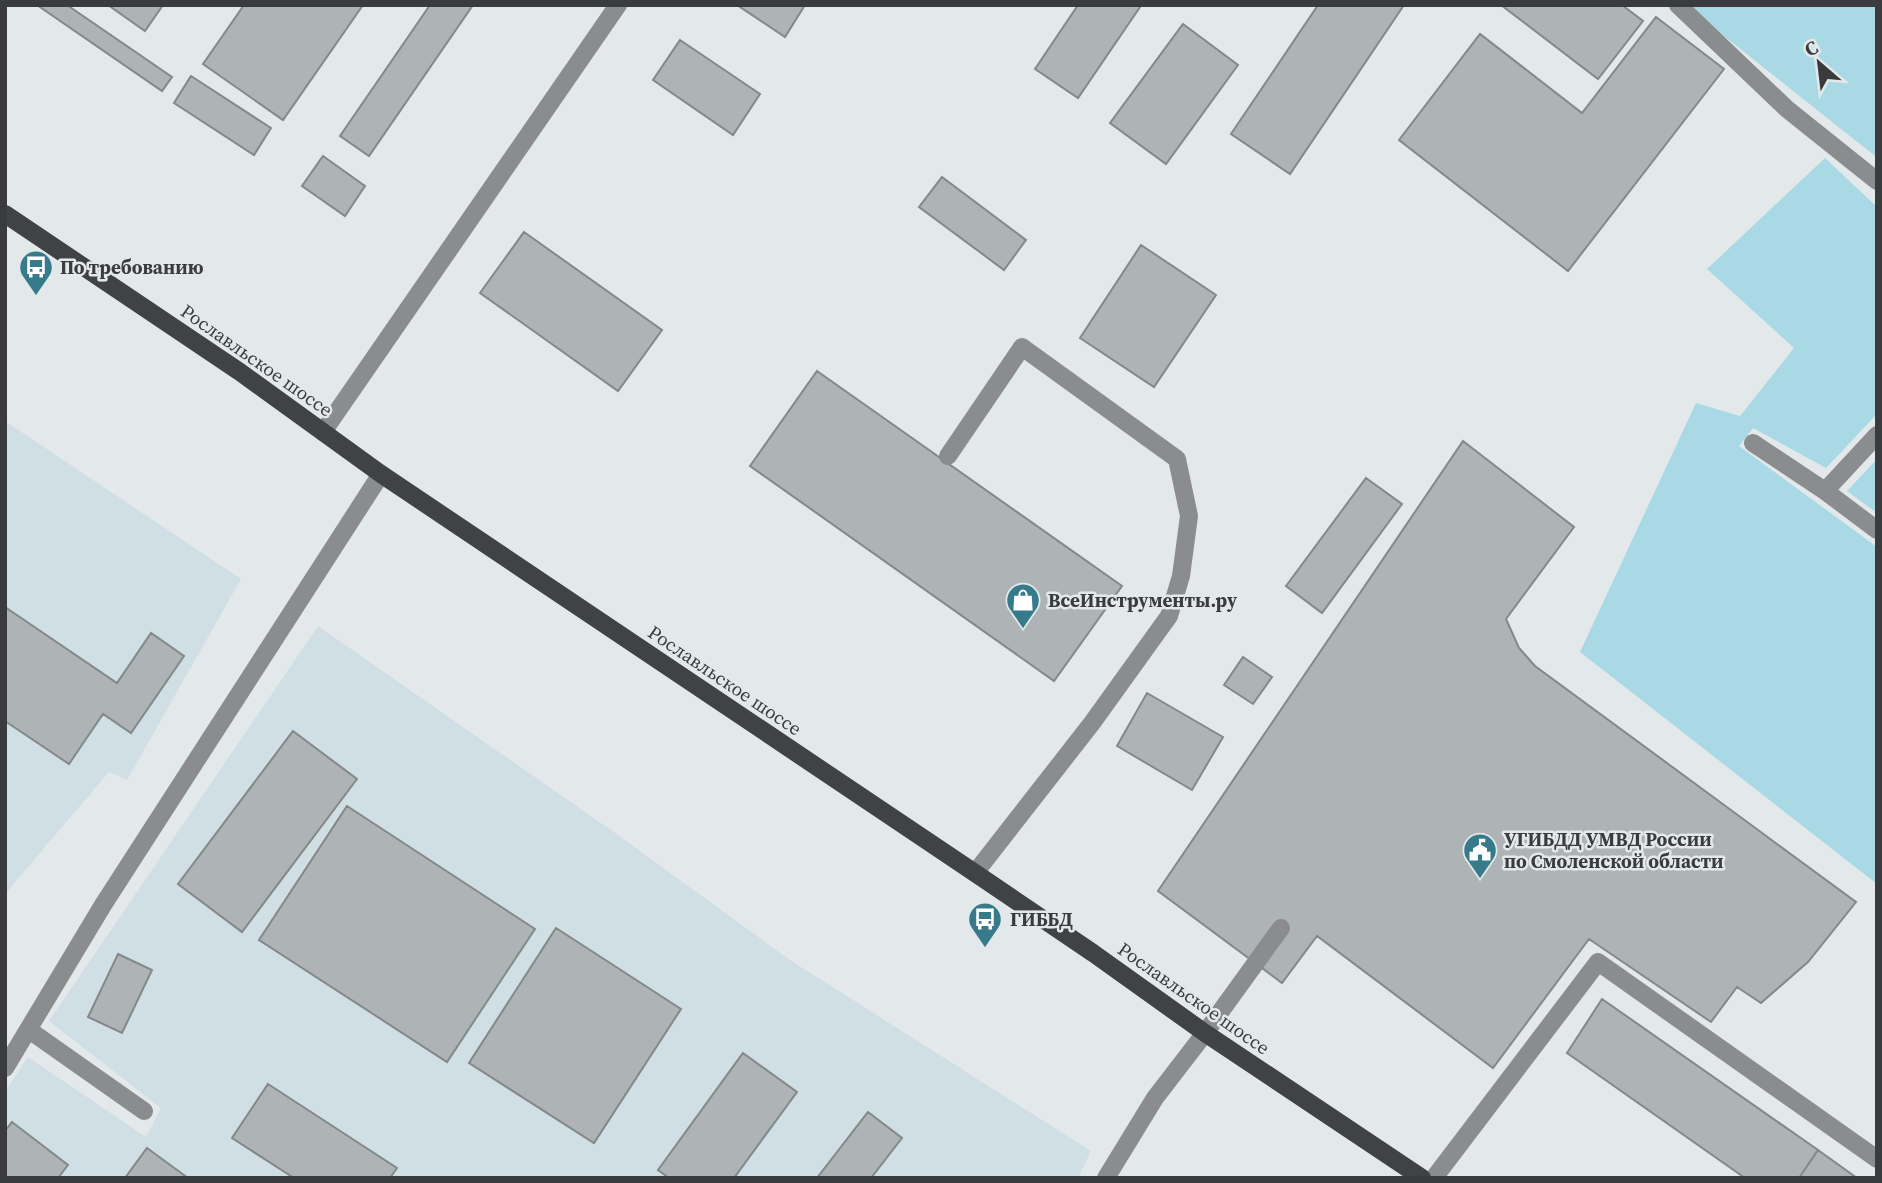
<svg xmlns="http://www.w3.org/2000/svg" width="1882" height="1183" font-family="'Source Serif 4',serif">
<rect width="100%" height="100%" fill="#e3e9eb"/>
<path fill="#d0dfe3" d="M5,421L241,579L127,780L109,772L5,894Z
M318,626L611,830L790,960L1091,1151L1078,1178H5V1092L28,1057L146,1137L161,1108L49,1021Z"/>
<path fill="#a8d9e5" d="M1685,5H1877V155L1875,156Z
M1825,158L1877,207V414L1826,468L1753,428L1739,446L1877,547V884L1580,652L1696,403L1740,416L1794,348L1707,269Z
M1877,459V513L1847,491Z"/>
<path fill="#aeb3b5" stroke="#838889" stroke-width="2" d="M37,5H67L172,77L162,91Z
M108,5H163L145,31Z
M244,5H363L283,120L203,64Z
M430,5H473L369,156L340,136Z
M737,5H805L785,37Z
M1078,5H1137L1140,7L1078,98L1035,69Z
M1318,5H1404L1290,174L1231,134Z
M1501,5H1622L1643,21L1598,79Z
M1656,17L1724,69L1568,271L1399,140L1480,34L1582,113Z
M1183,24L1238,65L1166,164L1110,123Z
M680,40L760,94L733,135L653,80Z
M191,76L271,128L254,155L174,103Z
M323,156L365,186L345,216L302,186Z
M942,177L1026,240L1004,270L919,207Z
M524,232L662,330L618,391L480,293Z
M1141,245L1216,295L1154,387L1080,338Z
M817,371L1122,586L1054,681L750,466Z
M1463,441L1574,527L1506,619L1519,648L1535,666L1856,902L1808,962L1761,1003L1737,987L1711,1022L1589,939L1493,1068L1317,936L1282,983L1158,891Z
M1366,478L1402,504L1322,613L1286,586Z
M5,607L117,683L151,633L184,656L131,733L103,714L69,764L5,721Z
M1243,657L1272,677L1253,704L1224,685Z
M1147,693L1223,737L1192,790L1117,746Z
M293,731L357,779L242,932L178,884Z
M347,806L535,929L447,1062L259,940Z
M556,928L681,1009L594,1143L469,1063Z
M118,954L152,970L122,1033L88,1017Z
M1602,999L1818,1150L1799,1178H1745L1567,1053Z
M743,1053L797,1092L734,1178H669L658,1170Z
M268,1084L397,1168L390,1178H294L232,1138Z
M868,1112L902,1138L871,1178H817Z
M12,1122L68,1165L58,1178H5V1131Z
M147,1148L188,1178H125Z
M1818,1150L1857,1178H1799Z"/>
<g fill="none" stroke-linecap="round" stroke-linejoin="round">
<path stroke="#8a8c8d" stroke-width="18" d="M1678,5L1787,109L1877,181
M323,432L618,5
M1877,435L1825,491L1877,530
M1753,443L1825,491
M948,456L1022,347L1177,459L1189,516L1181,576L1169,616L1092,723L975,873
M29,1030L144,1111
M5,1068L103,905L381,474
M1106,1178L1155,1098L1205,1033L1281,928
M1434,1178L1598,962L1877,1159"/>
<path stroke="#3f4344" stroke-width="18" d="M5,214L240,372L381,474L975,873L1093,953L1205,1033L1422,1178"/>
</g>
<defs>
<g id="bus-pin" transform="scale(1.75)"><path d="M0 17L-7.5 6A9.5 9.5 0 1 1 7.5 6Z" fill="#377b8a" stroke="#e3e9eb"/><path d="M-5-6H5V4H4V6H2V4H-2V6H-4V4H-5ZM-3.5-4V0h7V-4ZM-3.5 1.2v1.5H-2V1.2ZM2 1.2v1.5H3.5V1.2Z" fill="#fff"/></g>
<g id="shop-pin" transform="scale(1.75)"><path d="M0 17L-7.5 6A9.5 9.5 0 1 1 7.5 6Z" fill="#377b8a" stroke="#e3e9eb"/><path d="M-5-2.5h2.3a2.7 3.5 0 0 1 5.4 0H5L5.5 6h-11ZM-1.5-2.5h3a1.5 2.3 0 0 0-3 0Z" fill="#fff"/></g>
<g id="civic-pin" transform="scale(1.75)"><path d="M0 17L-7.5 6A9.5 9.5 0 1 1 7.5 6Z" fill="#377b8a" stroke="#e3e9eb"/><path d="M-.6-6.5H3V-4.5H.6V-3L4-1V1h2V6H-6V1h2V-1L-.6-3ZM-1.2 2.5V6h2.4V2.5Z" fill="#fff"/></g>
</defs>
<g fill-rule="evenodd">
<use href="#bus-pin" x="36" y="267"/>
<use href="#shop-pin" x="1023" y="600"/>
<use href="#civic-pin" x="1480" y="850"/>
<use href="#bus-pin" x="985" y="919"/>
</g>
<g text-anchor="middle" stroke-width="5" stroke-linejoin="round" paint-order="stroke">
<g font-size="19" font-weight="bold" fill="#393b3c" stroke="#e3e9eb" text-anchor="start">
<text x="60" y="274">По требованию</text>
<text x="1048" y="607">ВсеИнструменты.ру</text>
<text x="1504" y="846">УГИБДД УМВД России<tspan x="1504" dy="22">по Смоленской области</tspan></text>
<text x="1010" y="926">ГИББД</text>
</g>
<g font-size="19" fill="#393b3c" stroke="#e3e9eb">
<text transform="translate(257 360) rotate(35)" y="7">Рославльское шоссе</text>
<text transform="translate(725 680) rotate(34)" y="7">Рославльское шоссе</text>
<text transform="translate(1194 998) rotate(35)" y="7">Рославльское шоссе</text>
</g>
</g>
<rect width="1882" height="1183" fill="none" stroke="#393b3c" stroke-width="14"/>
<g transform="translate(1819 63) rotate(332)" stroke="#e3e9eb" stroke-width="5" paint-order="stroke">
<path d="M0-5L12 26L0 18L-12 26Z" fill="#393b3c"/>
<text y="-10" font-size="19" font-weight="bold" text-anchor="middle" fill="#393b3c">С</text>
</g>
</svg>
